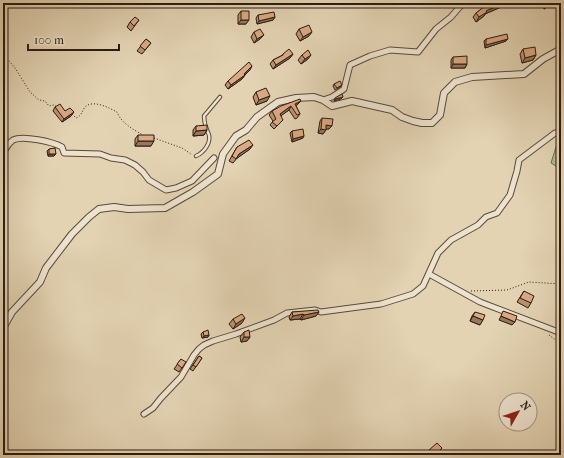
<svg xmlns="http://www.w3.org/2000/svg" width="564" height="458" font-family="'IM FELL French Canon',serif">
<rect width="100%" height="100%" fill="#e3d3b3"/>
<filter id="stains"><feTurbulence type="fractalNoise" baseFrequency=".005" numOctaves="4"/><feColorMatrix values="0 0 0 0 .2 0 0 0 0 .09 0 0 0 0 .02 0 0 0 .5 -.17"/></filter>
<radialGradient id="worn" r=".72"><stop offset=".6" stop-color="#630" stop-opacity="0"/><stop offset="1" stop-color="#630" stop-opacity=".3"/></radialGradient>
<path fill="#afbe90" stroke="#6c6d50" d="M557,144H561V169L551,163Z"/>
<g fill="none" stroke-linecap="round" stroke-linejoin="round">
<g stroke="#584a39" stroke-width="4.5">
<path id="service" d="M196,156C203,153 211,144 209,135C206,127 204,125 204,116L220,97"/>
</g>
<g stroke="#584a39" stroke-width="7">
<path id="minor" d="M323,100L332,97L344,89L350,65L370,56L390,50L418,52L436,29L451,17L463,3
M3,150H5C7,146 9,143 13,140C23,135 53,142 62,147L64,153L100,154L111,158L125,160L135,165L143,172L149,180L166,190L176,188L192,181L214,158
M429,274L480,302L561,333
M144,414L153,408L161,398L181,377L194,355L199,349L204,345L213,341L236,334L274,320L287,313L315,310L321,312L381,304L413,294L423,286L438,253L451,240L478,225L486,217L497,213L510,195L517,171L519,160L555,133L561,132"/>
</g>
<g stroke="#584a39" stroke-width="8">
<path id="tertiary" d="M3,328L12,312L40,282L46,268L72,234L89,217L99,209L114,207L128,209L165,208L193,192L218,174L223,154L236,136L246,130L257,117L278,102L296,98L314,97L323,100L332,106L352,101L361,103L392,110L402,117L413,121L422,123H432L440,115L444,93L455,82L472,77L524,74L543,59L561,49"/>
</g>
<path stroke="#2a1c10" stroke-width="1" stroke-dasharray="1 2" stroke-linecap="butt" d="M3,54L15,68L30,92L39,100L45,101L49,106L54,105L57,107
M72,114L76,118C82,116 82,110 86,106C95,100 109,108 117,112C121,123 134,130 143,135
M154,138L182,148L191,154
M471,291L507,290L529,282L561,284
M549,335L561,344"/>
<use href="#service" stroke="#ede2ce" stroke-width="2.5"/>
<use href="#minor" stroke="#ede2ce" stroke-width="5"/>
<use href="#tertiary" stroke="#ede2ce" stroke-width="6"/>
</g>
<path fill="#bc9171" stroke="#2a1c10" d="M488,3H504L501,7L485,14L484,16L476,22L473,17L476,13L487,5Z
M535,3H552L550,5L544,9L542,4V3L535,4Z
M241,11L246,24H238V15Z
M258,15L275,17L273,20L257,24L256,18Z
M139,20L131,31L127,27L130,22Z
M299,29L309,36L300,41L296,34Z
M254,32L264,35L260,39L254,43L251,37Z
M146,39L151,43L142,54L137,51Z
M486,39L506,41L485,48L484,41Z
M523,49L536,55L533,60L522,63L520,54Z
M283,54H293L290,58L273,69L270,64L273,60L281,56Z
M302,55L308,59L301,64L298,60Z
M453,57L467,64L465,68H451V60Z
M250,70L245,75L242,79L228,89L225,85L228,81Z
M334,84L342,85L340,87L335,90L333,86Z
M256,92L267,101L256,105L253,97Z
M301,101L296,106L300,114L297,118L295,119L289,110L281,115L280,123L274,129L270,125L273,121L269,115L272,111Z
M55,107L65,111L71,116L62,122L53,111Z
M322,118L329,129H326L323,134L318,133L320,121Z
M196,126L207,130L204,135L193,136V130Z
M292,131L303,138L292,142L290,133Z
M138,135L151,146H135V139Z
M237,147L250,149L237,158L233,163L229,161Z
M49,149L56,154L54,156H48L47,151Z
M524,291L531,303L528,308L517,302Z
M292,312H319L316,316L301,320L300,319L290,320L289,317Z
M475,312L480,325L470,321L472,316Z
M233,319L242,323L233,329L229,324Z
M203,332L209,335L208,337L202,338L201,334Z
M244,332L250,337L247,341L241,342L240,337Z
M199,356L202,358L193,371L190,369Z
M181,359L182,368L179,372L174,369Z
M442,448L439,452L442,455H428L426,454L429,450Z"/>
<path fill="#99765c" stroke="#2a1c10" d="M504,3L501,7L485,14L484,16L476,22L479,17L486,11Z
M536,3H543L535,4Z
M552,3L550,5L544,9L546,6Z
M275,17L273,20L257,24L259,21Z
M241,20H249L246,24H238Z
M312,32L309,36L300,41L303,37Z
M264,35L260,39L254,43L257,39Z
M508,39L506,41L485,48L486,45Z
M293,54L290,58L273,69L276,65Z
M311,55L308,59L301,64L305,59Z
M536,55L533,60L522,63L525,58Z
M453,64H467L465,68H451Z
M252,66L250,70L241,78L244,74Z
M245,75L242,79L228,89L231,85Z
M270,96L267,101L256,105L259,100Z
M343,97L341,99L334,101L335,99Z
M301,101L298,104L293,108L295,104Z
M291,106L289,110L278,118L280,114Z
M74,112L71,116L62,122L64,119Z
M326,125L332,126L329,129H324Z
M321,129L326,130L323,134L318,133Z
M207,130L204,135L193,136L196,131Z
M304,136L303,138L292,142L293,139Z
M138,141H154L151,146H135Z
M253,145L250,149L236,159L239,154Z
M49,154H56L54,156H48Z
M319,312L316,316L301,320L304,315Z
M303,314L300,319L290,320L293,316Z
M473,316L483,320L480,325L470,321Z
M501,316L515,322L512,325L499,320Z
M245,318L242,323L233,329L236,324Z
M209,335L208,337L202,338L204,336Z
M244,337H250L247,341L241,342Z"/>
<path fill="#dba983" stroke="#2a1c10" d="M491,3H504L486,11L487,12L479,17L476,13L485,6Z
M544,3H551L546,6Z
M241,11H249V20H241Z
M274,12L275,17L259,21L258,15Z
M135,17L139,20L134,26L130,22Z
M309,25L312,32L303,37L299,29Z
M260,29L264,35L257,39L254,32Z
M507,34L508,39L486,45V39Z
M146,39L151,43L145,50L140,46Z
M535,47L536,55L525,58L523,49Z
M289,49L293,54L276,65L273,60L283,55V54Z
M308,50L311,55L305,59L302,55Z
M467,56V64H453V57Z
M249,62L252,66L244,74L245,75L231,85L228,81Z
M340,81L342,85L337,88L334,84Z
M266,88L270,96L259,100L256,92Z
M342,94L343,97L335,99V98Z
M300,99L301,101L295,104L300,114L297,115L291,106L280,114L283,120L277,126L272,122L276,119L272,111L281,106Z
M60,104L65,111L70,108L74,112L64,119L55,107Z
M322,118L333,119L332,126L326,125V130L321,129Z
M207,125V130L196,131V126Z
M303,129L304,136L293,139L292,131Z
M138,135H154V141H138Z
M249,140L253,145L239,154L236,159L232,156L237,147Z
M55,148L56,154H49V149Z
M524,291L534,296L531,303L520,298Z
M318,310L319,312L304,315L303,314L293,316L292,312Z
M503,311L517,316L515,322L501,316Z
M475,312L485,315L483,320L473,316Z
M242,314L245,318L236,324L233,319Z
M208,330L209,335L204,336L203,332Z
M249,330L250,337H244V332Z
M199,356L202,358L196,367L193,365Z
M181,359L186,362L182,368L177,364Z
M437,443L442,448L439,451L442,455H434L435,454L429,450Z"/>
<rect width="564" height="458" fill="none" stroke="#e3d3b3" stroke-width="16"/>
<rect x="4" y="4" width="556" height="450" fill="none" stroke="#2a1c10" stroke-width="2"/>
<rect x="8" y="8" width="548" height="442" fill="none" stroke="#2a1c10"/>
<g transform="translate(518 412) rotate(51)"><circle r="19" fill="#ede2ce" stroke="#9f9382"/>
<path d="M0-3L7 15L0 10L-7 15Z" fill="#8f2418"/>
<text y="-6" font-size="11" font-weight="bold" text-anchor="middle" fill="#2a1c10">N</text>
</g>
<path d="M28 44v6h91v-6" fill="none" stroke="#2a1c10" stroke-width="2"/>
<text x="34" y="44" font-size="12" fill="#2a1c10" stroke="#ede2ce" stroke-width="3" paint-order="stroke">100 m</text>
<rect width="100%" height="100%" filter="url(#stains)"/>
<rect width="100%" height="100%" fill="url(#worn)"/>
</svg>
